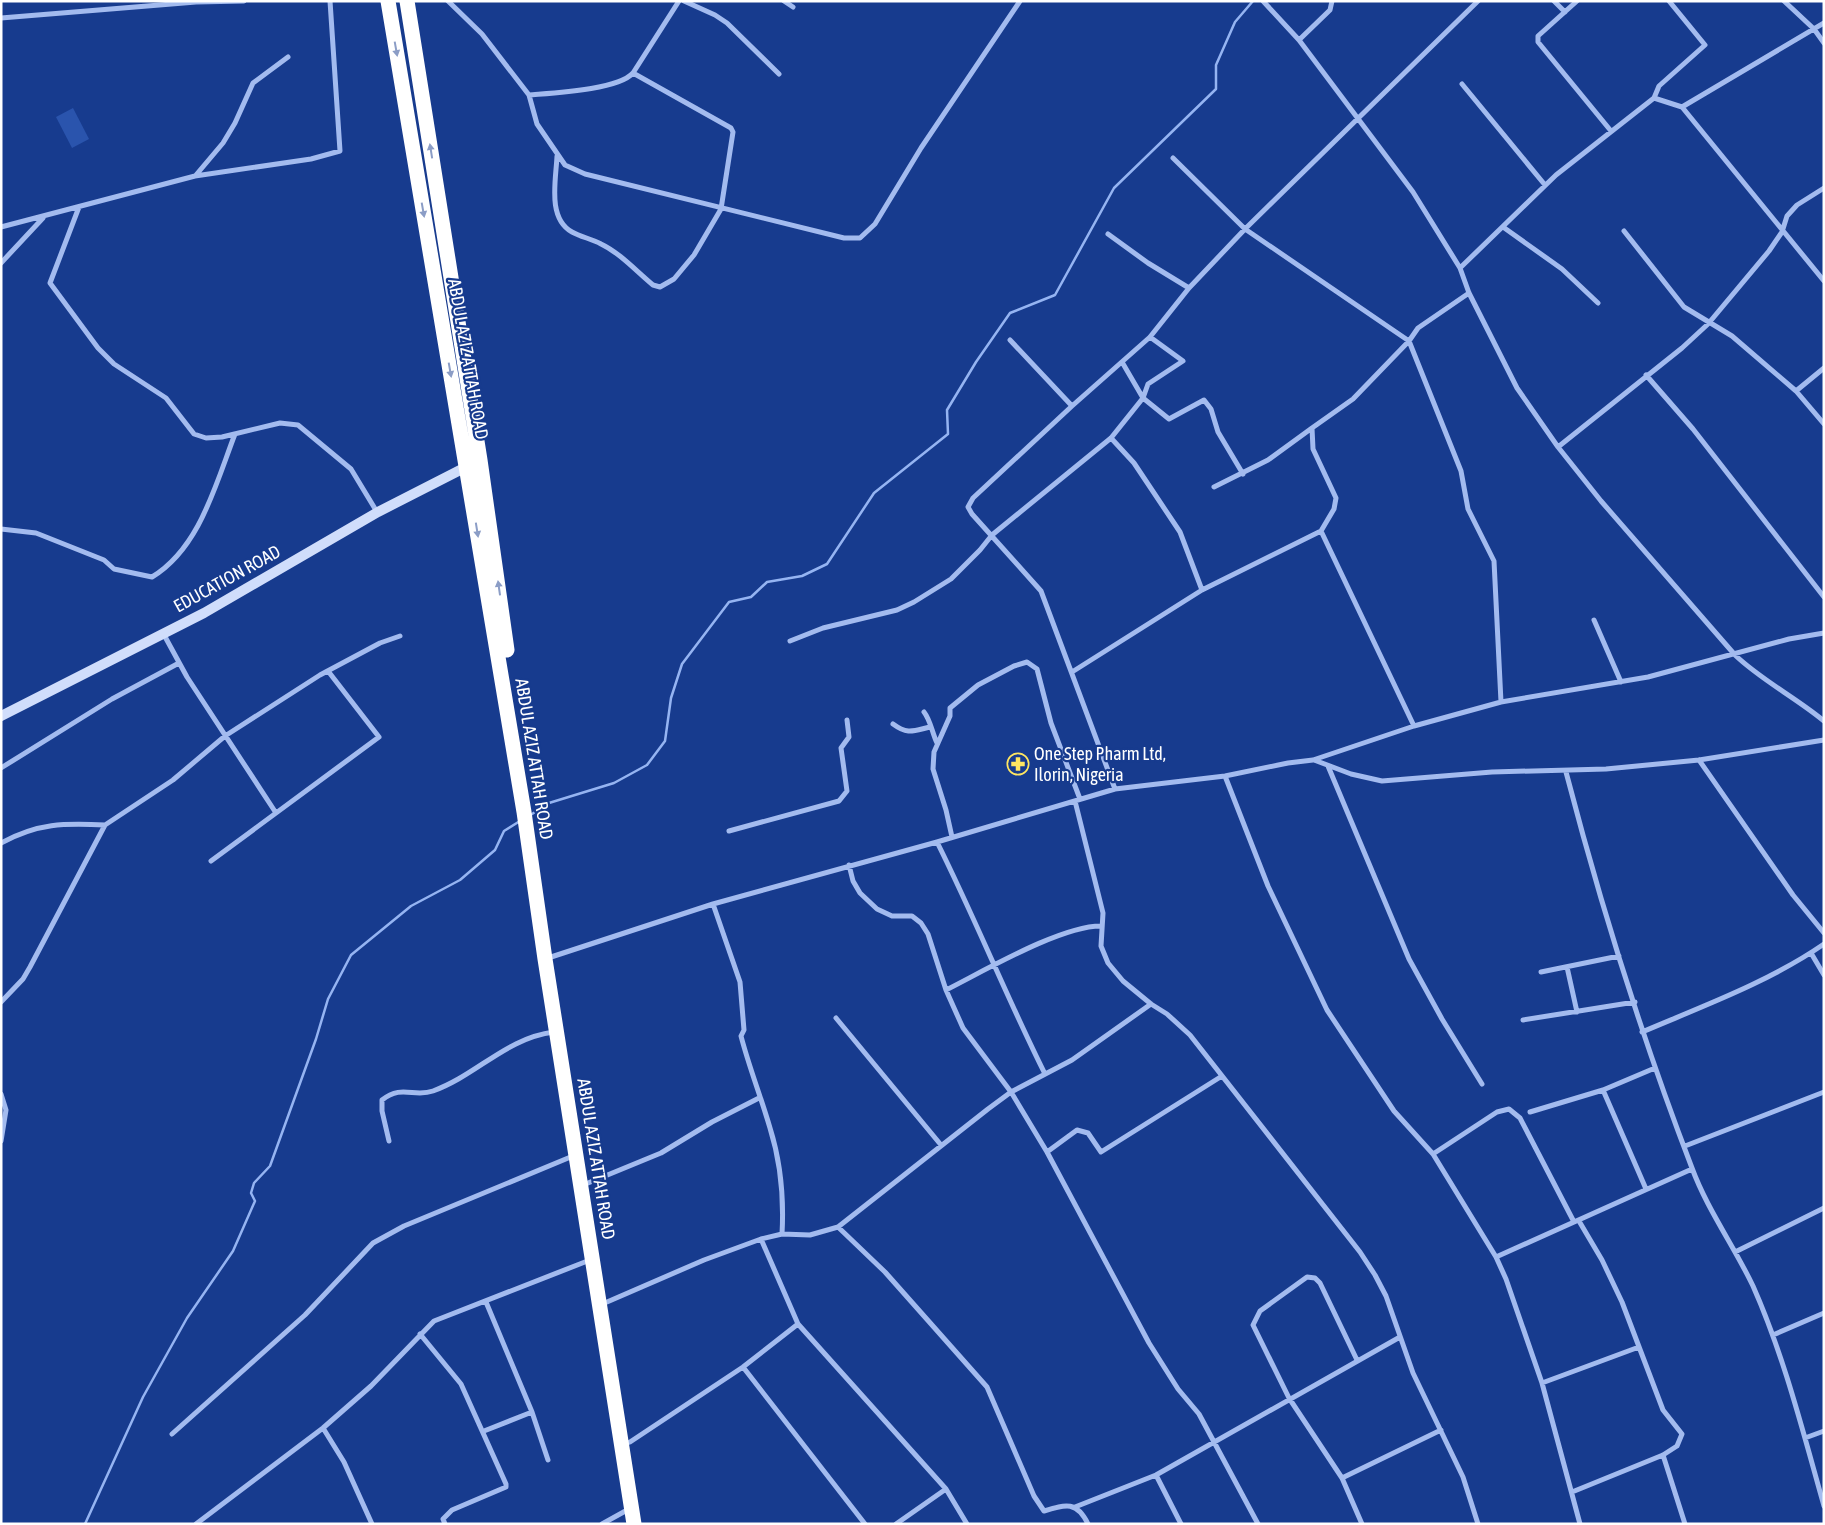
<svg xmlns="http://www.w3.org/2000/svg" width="1825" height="1525" font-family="'Asap Condensed',sans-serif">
<rect width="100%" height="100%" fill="#173b8e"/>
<path fill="#2a54ad" d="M73,108L89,139L72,148L56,117Z"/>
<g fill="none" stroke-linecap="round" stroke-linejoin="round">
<path stroke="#95b4f2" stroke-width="2.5" d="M529,816L549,803L614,783L647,765L665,741L671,698L682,664L729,602L751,597L767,582L802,576L827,564L874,493L948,434L947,410L976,362L1010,313L1055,295L1114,188L1216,89V65L1235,22L1253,1
M85,1524L143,1397L187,1318L233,1251L255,1201L251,1193L254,1183L270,1166L316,1039L328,999L351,955L411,906L460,880L495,850L504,831L520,821"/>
<path stroke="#a3bbef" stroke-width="5" d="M448,1L482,34L529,95L537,124L565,165L585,174L844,238H860L875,224L921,148L1020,1
M684,1L715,15L727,23L779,74
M784,1L793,7
M1263,1L1299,40L1413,192L1460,268L1469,293L1517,388L1558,447L1601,501L1735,655C1761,680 1795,697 1824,721
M1554,1L1565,12
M1577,1L1538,36V42L1611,131
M1784,1L1814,29L1824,43
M1,18L196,2L244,1
M1299,40L1330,10L1332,1
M1462,84L1545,185
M529,95C552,93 618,90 633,73L679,1
M1654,98L1659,86L1705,45L1669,1
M1682,107L1824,23
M557,156C556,180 547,218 572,232C581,237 592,239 601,244C620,253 636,271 653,285L660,287L674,279L694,255L721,209L733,132L731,128L633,73
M1173,158L1245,229L1409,341L1461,471L1468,509L1494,561L1501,702
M196,175L223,143L235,123L253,83L288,57
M79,207L50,283L98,348L114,364L166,398L194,434L206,438L222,437L280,423L298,425L351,469L377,512
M1,227L195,176L311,159L340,151L330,1
M1503,227L1562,269L1598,303
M1624,231L1684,307L1732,336L1796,391L1824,424
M1108,234L1148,263L1189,288
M1,263L43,218
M1460,268L1556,175L1654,98L1682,107L1824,281
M1010,340L1072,406
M1122,362L1143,398L1169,419L1204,400L1211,409L1218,432L1243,474
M1646,375L1693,429L1824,597
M1796,391L1824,368
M1111,438L1134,463L1180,532L1202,590
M1558,447L1682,348L1708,324L1769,251L1782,232L1787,216L1797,205L1824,188
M1214,487L1268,460L1312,428
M1,529L36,533L104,560L114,569L152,577C200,548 216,483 235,434
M1321,531L1414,726
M1594,620L1621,682
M163,633L187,677L276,813
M790,641L823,628L897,610L914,602L951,579L980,550L992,535L1111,438L1143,398L1148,384L1183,361L1150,337
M1072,672L1202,590L1321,531L1334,509L1336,498L1313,449L1312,428L1353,399L1409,341L1418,328L1469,293
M924,712C931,721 932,733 937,743
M893,724C908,735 913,731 930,727
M1314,760L1351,774L1382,781L1492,772L1606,769L1699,760L1824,740
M1699,760L1793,895L1824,933
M1328,766L1409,959L1442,1019L1482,1084
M1,768L112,699L179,663
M1566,772C1601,906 1642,1038 1692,1168C1707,1209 1734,1246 1753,1286C1784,1356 1803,1432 1824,1506
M1225,776L1268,886L1327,1010L1394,1111L1433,1154L1496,1257L1506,1279L1542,1383L1580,1524
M1115,789L1041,591L972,514L968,507L973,498L1072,406L1150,337L1189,288L1245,229L1478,1
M1075,801L1103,913L1101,946L1108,963L1123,981L1151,1004L1167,1014L1190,1035L1360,1252L1375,1275L1386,1296L1413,1373L1463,1477L1478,1524
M729,831L839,801L847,791L841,748L849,737L847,720
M952,837L946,810L933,769L934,752L950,716V708L978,685L1014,666L1027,662L1037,669L1051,723L1080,799
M937,842C975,918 1007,998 1045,1074
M1,843C38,823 64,823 105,825
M211,861L379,737L328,671
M849,865L853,881L860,893L877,909L892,916H912L921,923L928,934L946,990L963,1028L1011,1092L1047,1152L1149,1343L1178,1389L1199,1414L1258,1524
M713,904L740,982L744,1030L741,1036C749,1067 761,1097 770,1128C781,1163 784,1198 782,1234
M1811,953L1824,975
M548,958L713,904L937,842L1115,789L1225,776L1288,763L1313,760L1414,726L1501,702L1648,677L1789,639L1824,633
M1567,967L1577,1012
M1541,972L1619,956
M946,990C984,971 1062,925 1102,926
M1,1002L23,979L30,967L105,825L173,780L225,736L320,675L380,643L400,636
M836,1018L941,1145
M1523,1020L1635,1002
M1642,1032C1703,1006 1769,982 1824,944
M1,1094L6,1110L1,1141
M1530,1112L1603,1090
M389,1141L382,1111V1100C402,1084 414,1098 433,1091C477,1075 506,1038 554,1032
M1685,1146L1824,1092
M1047,1152L1077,1130L1088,1133L1101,1152L1222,1076
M1433,1154L1497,1112L1509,1109L1520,1118L1574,1222
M588,1183L661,1153L712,1122L759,1098
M1646,1189L1603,1090L1655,1068
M838,1227L885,1272L987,1387L1034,1496L1044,1511C1066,1504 1077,1501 1088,1524
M761,1239L798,1324L946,1489L967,1524
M1735,1252L1824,1208
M1496,1257L1692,1169
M486,1302L532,1412L548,1460
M607,1302L704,1260L761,1239L782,1234L810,1235L838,1227L988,1109L1011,1092L1072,1060L1151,1004
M420,1334L461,1384L506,1484V1487L452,1510L443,1519L445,1524
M1773,1335L1824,1313
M1357,1360L1320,1283L1315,1278L1307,1277L1260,1311L1253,1325L1289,1398L1342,1478L1362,1524
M743,1367L865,1524
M1542,1383L1639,1347
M323,1428L344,1462L372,1524
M484,1431L532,1412
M172,1434L305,1315L373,1243L404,1226L573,1156
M1805,1438L1824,1431
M624,1444L630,1442L743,1367L798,1324
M1663,1455L1685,1524
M1156,1475L1181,1524
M1342,1478L1441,1430
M1572,1492L1663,1455L1677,1446L1682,1434L1663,1410L1622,1302L1602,1260L1579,1221
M1075,1507L1156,1475L1400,1337
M196,1524L323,1428L371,1386L434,1321L590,1260
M602,1524L629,1509
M896,1524L946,1489"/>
<path stroke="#d0ddfb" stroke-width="10" d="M1,716L204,613L378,512L470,465"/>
<path stroke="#fff" stroke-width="15" d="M388,1L524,812L545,959L634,1524
M407,1L480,460L507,650"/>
</g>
<defs><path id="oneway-solid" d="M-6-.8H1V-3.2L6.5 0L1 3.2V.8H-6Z" transform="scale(1.25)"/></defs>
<g fill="#8b9dc6">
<use href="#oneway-solid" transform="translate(396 49) rotate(80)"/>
<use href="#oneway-solid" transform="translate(431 151) rotate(-99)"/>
<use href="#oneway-solid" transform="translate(423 210) rotate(80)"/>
<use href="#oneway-solid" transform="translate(450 370) rotate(80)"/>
<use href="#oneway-solid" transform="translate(477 530) rotate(81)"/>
<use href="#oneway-solid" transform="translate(499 588) rotate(-98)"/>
</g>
<defs>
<g id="pharmacy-ring" transform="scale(1.125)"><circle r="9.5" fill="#173b8e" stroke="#ffe661" stroke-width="1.5"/><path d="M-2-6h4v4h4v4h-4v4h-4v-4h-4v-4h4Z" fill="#ffe661"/></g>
</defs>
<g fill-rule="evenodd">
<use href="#pharmacy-ring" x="1018" y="764"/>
</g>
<g text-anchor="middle" stroke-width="4.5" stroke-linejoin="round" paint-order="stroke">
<g font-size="18" fill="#fff" stroke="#173b8e">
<text transform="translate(468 359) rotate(80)" y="6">ABDUL AZIZ ATTAH ROAD</text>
<text transform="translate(227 579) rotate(-29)" y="6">EDUCATION ROAD</text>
<text transform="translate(534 759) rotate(81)" y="6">ABDUL AZIZ ATTAH ROAD</text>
<text transform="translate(596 1159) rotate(81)" y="6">ABDUL AZIZ ATTAH ROAD</text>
</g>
<g font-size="18" fill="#fff" stroke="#173b8e" text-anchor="start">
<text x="1034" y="760">One Step Pharm Ltd,<tspan x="1034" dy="21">Ilorin, Nigeria</tspan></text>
</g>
</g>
<rect width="1825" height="1525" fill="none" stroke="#ffffff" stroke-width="5"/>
</svg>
